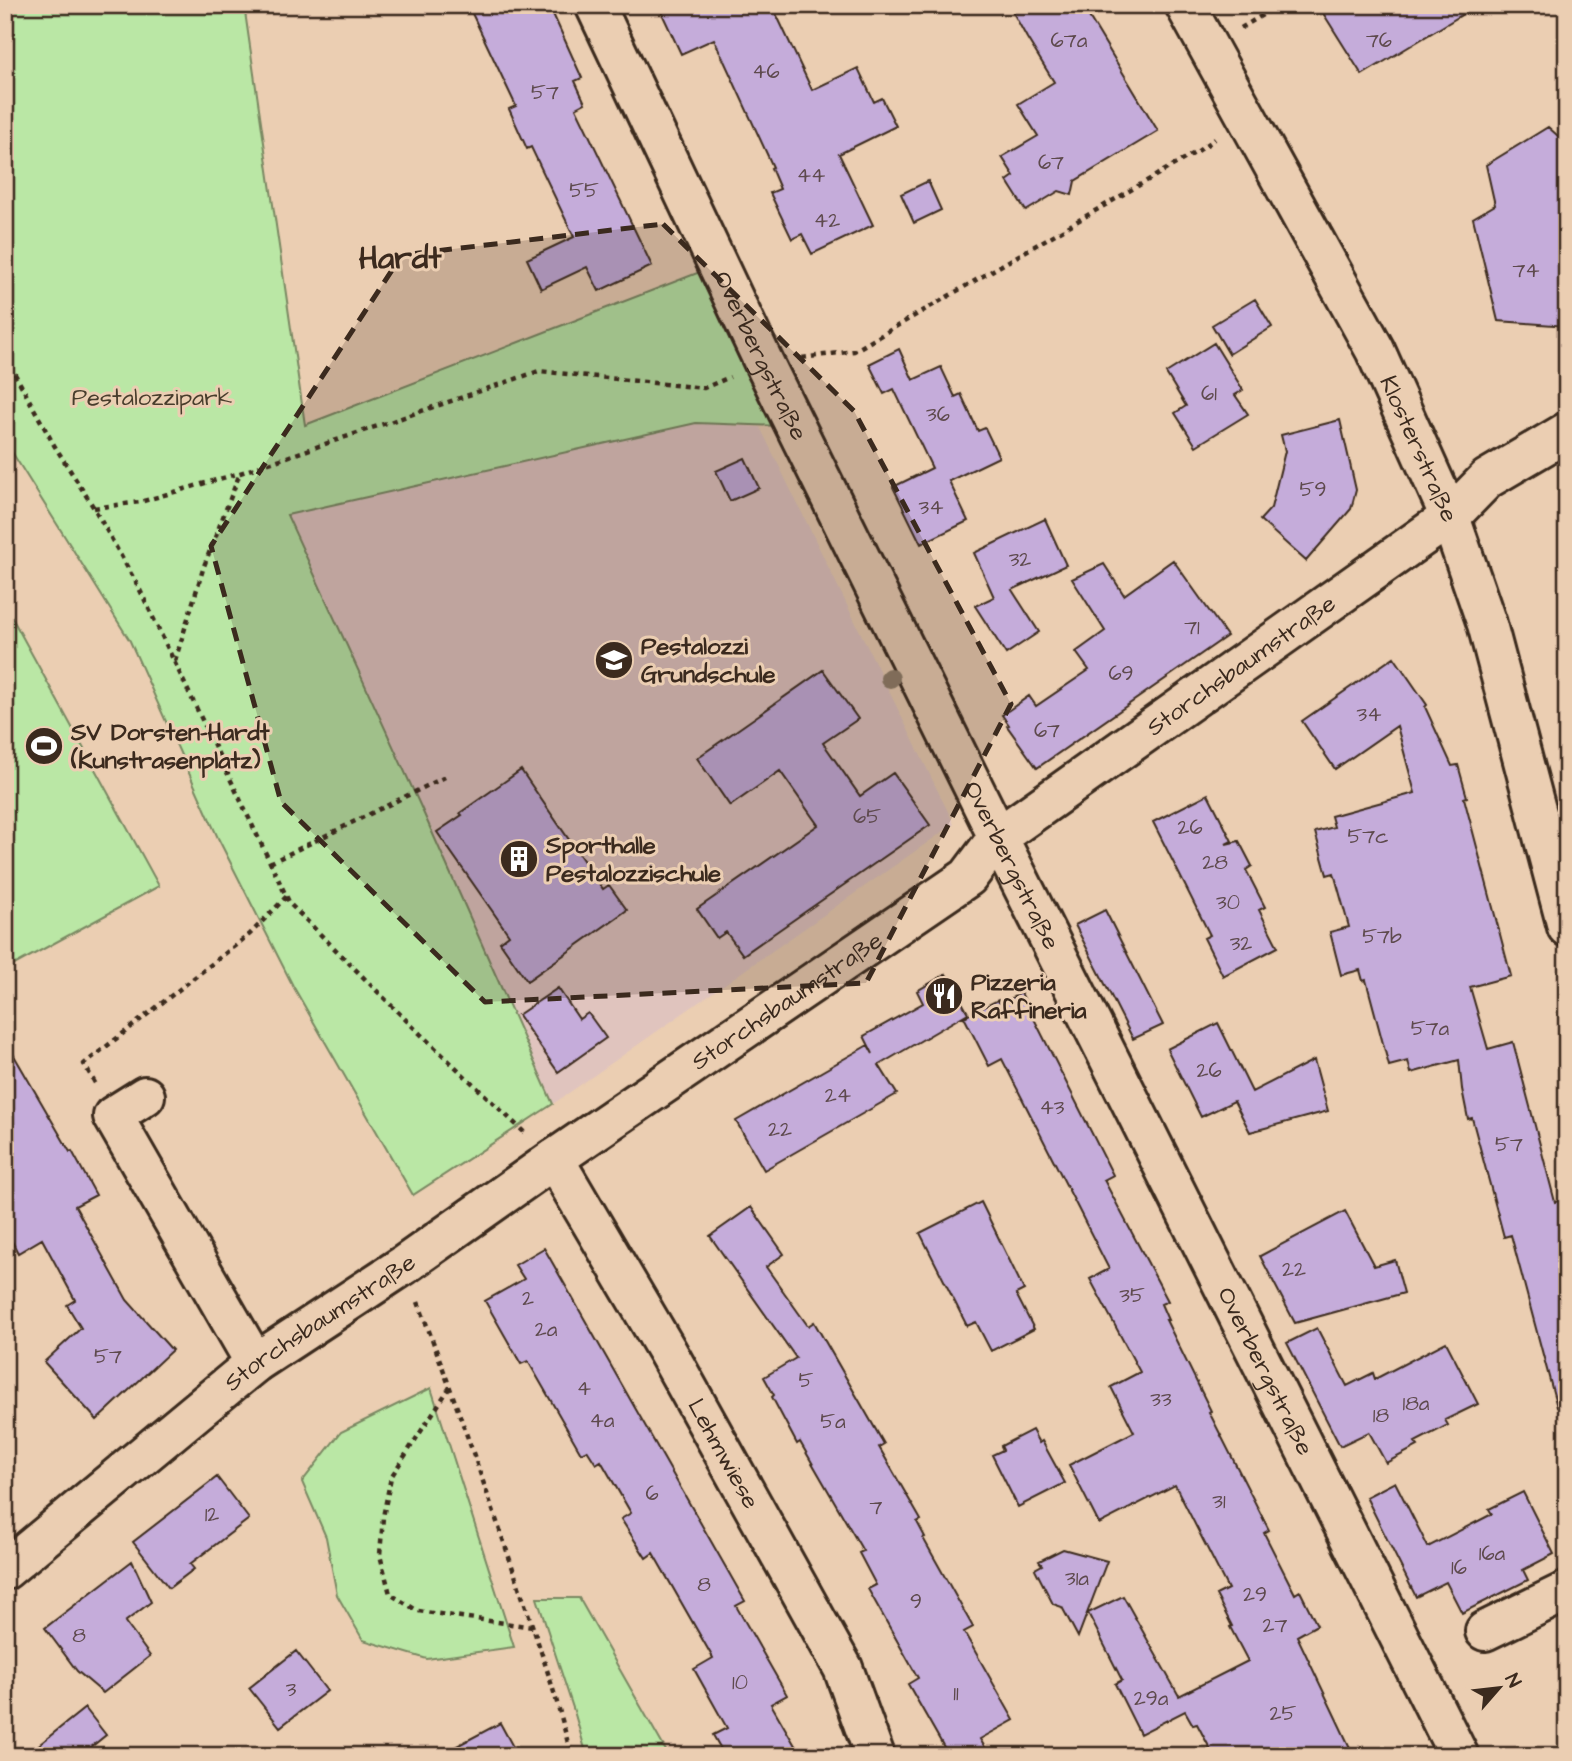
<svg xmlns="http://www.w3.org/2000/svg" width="1572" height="1761" font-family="'Architects Daughter',sans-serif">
<rect width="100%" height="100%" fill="#ebceb2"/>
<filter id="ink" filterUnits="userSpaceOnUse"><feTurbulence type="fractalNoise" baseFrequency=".0143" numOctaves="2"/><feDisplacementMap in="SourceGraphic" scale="14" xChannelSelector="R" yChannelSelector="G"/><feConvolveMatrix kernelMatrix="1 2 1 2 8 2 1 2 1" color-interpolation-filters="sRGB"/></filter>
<g filter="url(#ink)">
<path fill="#e0c4be" d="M696,423L760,427L954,824L553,1104L420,805L287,514Z"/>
<path fill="#bae7a5" stroke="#7a8862" stroke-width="2" d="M5,5H244L305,425L705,270L779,426L696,423L287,515L420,805L553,1104L413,1195L293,986L218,838L130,641L5,441Z
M5,605L159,886L5,970Z
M431,1388L514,1647L427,1659L363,1640L337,1595L326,1537L302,1482L341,1432Z
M537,1598H579L669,1756H587L574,1711Z"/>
<path fill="#c5acda" stroke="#3b2a1e" stroke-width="2" d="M468,5H549L582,78L575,81L585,103L576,108L652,266L599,291L587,267L541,289L527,259L574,237L531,147L527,149L509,109L516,106Z
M658,5H772L812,90L858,68L874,102L882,98L896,126L839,154L873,225L812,254L802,234L792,239L770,193L780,189L771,168L773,167L714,39L681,54Z
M1009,5H1082L1158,131L1075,181L1072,195L1059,191L1026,211L1007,181L1014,176L1002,157L1038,136L1018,104L1054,82L1027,38Z
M1318,5H1478L1362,75Z
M1548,127L1567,144V326L1498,321L1473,218L1495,205L1486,165Z
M928,181L941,210L914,223L901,194Z
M1255,299L1272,327L1229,354L1212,325Z
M1214,343L1243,390L1235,395L1248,414L1196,446L1175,413L1186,406L1166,373Z
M899,349L913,380L941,367L955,397L961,394L978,431L985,428L999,457L949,481L968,521L921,544L893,487L932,468L894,389L884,394L869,364Z
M1340,420L1356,490L1351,509L1306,561L1260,520L1271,508L1285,451L1281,435Z
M745,458L759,488L730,501L716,471Z
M1045,519L1066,565L1012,590L1039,632L1006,654L975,606L994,597L974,553Z
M1173,560L1227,636L1037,768L1007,726L1009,725L1002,715L1029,696L1036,706L1089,670L1076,652L1105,631L1072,579L1104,564L1124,595Z
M1394,657L1427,705L1425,707L1452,766L1458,765L1467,797L1464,798L1511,976L1470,987L1488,1049L1513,1042L1555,1202L1567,1199V1405L1557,1407L1511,1235L1504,1237L1472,1118L1468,1119L1462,1089L1459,1060L1411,1073L1408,1061L1389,1066L1366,980L1363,981L1360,970L1341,975L1330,932L1349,927L1334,873L1327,875L1315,832L1334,827L1331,816L1415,793L1397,726L1335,769L1302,721Z
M823,670L858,719L823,743L860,796L893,773L930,825L743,955L726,932L717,938L697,909L818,825L780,771L730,806L697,758Z
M521,770L603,889L609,885L627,910L527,981L500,942L509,935L437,832L462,815L460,813Z
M1208,794L1232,841L1226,844L1239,841L1252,866L1246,870L1265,907L1259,910L1278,947L1223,976L1204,938L1210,935L1153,822Z
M1105,910L1163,1025L1133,1039L1075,925Z
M946,974L968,1013L879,1065L897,1094L764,1170L736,1121L868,1045L873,1054L864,1036L923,1003L917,991Z
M558,988L579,1019L588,1013L606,1038L558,1072L518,1015Z
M1021,993L1113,1175L1104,1180L1168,1301L1161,1304L1168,1320H1166L1211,1411L1209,1412L1269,1530L1264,1533L1295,1594L1300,1591L1317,1625L1297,1636L1354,1756H1214L1197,1724L1193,1725L1185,1711L1140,1734L1115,1684L1122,1680L1088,1613L1123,1596L1179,1696L1248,1661L1230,1627L1232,1626L1216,1595L1228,1589L1175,1485L1099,1524L1069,1465L1134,1432L1111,1387L1140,1372L1090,1279L1109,1269L1002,1059L989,1066L964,1017L998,1000L1000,1004Z
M1218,1023L1252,1092L1314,1060L1328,1111L1250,1132L1234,1101L1201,1117L1167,1049Z
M5,1040L70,1152L72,1151L96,1195L75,1206L127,1300L172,1350L97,1420L44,1362L81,1328L67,1305L75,1300L42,1239L18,1253L5,1228Z
M981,1202L1024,1290L1016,1294L1034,1329L991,1351L976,1322L967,1326L920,1233Z
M751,1207L784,1254L766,1267L808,1326L814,1322L884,1444L879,1447L921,1520L917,1522L925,1537L923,1538L973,1627L964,1632L1014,1720L980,1739L990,1756H949L908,1684L918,1678L868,1589L876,1585L859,1553L863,1551L800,1442L797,1444L772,1397L774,1395L764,1377L796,1358L710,1236Z
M1345,1211L1374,1266L1395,1260L1404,1293L1295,1323L1260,1256Z
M544,1248L745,1601L736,1606L787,1695L771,1704L801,1756H725L713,1735L727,1728L694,1669L713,1658L653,1553L646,1558L621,1519L631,1513L601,1461L596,1464L587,1450L581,1453L528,1361L521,1364L485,1301L524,1279L515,1265Z
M1317,1328L1347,1386L1373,1373L1375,1379L1446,1342L1478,1404L1445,1420L1448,1425L1415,1442L1418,1446L1386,1463L1369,1432L1340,1446L1287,1343Z
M1032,1430L1039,1443L1042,1441L1065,1483L1018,1507L992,1455L1003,1450L1001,1446Z
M217,1477L249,1519L190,1564L194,1569L169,1588L133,1542Z
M1395,1482L1428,1547L1492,1514L1489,1509L1523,1492L1554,1554L1523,1570L1528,1580L1462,1613L1446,1582L1416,1597L1366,1497Z
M1063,1549L1107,1561L1078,1637L1062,1607L1053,1604L1035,1569L1042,1565L1039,1561Z
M132,1561L151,1602L125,1622L150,1656L103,1693L77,1671L45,1628Z
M296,1651L327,1691L280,1727L249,1688Z
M85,1708L106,1735L80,1756H25Z
M500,1723L518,1756H438Z"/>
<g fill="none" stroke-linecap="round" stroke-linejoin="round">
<g stroke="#3b2a1e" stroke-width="44">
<g id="minor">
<path id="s1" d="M595,5L764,363L998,837L1459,1756"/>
<path id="s2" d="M1185,5L1375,350L1450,517L1487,624L1567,927"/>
<path d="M145,1096L113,1116L255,1363"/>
<path id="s3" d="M554,1159L667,1351L843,1668L875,1756"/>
<path id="s4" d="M5,1570L255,1363L404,1265L554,1159L968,877L998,837L1450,517L1487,479L1567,432"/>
<path d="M1485,1631L1567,1591"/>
</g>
</g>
<path stroke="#3b2a1e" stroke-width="4.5" stroke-dasharray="5 5" stroke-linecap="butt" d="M1241,28L1279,5
M5,356L54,445L94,508L139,588L290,904L411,1025L526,1134
M802,358L854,351L1198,151L1215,139
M94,508L140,502L240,473L539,371L704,388L730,377
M175,661L204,566L240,473
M270,863L447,776
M95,1083L84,1064L250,934L287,896
M418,1302C451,1388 481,1475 511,1563C532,1626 556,1690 571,1756
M450,1387L391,1477L383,1517L380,1555L390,1594L418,1611L533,1627"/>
<use href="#minor" stroke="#ebceb2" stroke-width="38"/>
</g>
<circle fill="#917e68" cx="890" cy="678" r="10"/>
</g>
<path fill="#3b2a1e" fill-opacity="0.2" stroke="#3b2a1e" stroke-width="5" stroke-dasharray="14 9" stroke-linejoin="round" d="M663,224L854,411L1011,704L866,983L485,1002L281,802L211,546L402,255Z"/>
<defs>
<g id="school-disc" transform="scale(2.0125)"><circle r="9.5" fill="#3b2a1e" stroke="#ebceb2"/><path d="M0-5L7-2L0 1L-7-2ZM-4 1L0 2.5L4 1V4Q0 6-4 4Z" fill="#fff"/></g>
<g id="stadium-disc" transform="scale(2.0125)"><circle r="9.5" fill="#3b2a1e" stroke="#ebceb2"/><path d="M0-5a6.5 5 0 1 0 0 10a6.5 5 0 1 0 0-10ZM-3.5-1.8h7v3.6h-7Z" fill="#fff"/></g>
<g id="building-disc" transform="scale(2.0125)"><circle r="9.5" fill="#3b2a1e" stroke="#ebceb2"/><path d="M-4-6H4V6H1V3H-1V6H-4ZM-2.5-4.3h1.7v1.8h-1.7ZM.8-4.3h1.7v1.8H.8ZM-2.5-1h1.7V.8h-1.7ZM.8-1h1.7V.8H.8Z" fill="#fff"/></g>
<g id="restaurant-disc" transform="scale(2.0125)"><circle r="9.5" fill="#3b2a1e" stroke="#ebceb2"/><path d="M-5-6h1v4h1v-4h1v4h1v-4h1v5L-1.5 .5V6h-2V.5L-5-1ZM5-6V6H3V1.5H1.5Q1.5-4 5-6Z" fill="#fff"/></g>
</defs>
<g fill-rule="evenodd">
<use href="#school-disc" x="614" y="660"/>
<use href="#stadium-disc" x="44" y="746"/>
<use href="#building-disc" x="519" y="859"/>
<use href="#restaurant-disc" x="944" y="996"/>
</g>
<g text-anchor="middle" stroke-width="6" stroke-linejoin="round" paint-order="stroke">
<g font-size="21" fill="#5e4a4d">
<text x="1069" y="47">67a</text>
<text x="1379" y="47">76</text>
<text x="766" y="78">46</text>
<text x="545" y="99">57</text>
<text x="1051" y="169">67</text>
<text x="811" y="182">44</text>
<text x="584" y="197">55</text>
<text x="827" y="227">42</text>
<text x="1526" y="277">74</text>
<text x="1209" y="400">61</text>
<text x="938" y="421">36</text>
<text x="1313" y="496">59</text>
<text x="931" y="514">34</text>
<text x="1020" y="566">32</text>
<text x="1192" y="634">71</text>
<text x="1121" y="680">69</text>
<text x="1369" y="721">34</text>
<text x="1047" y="737">67</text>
<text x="867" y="823">65</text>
<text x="1190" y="834">26</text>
<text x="1368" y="843">57c</text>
<text x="1215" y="869">28</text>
<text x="1228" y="909">30</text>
<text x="1382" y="943">57b</text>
<text x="1241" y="950">32</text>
<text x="1430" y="1035">57a</text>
<text x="1209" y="1077">26</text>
<text x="838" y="1102">24</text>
<text x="1052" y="1114">43</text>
<text x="780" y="1136">22</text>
<text x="1509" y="1151">57</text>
<text x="1294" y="1276">22</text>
<text x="1132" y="1302">35</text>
<text x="528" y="1305">2</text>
<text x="546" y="1336">2a</text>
<text x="108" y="1363">57</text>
<text x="806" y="1387">5</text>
<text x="584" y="1395">4</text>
<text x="1161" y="1406">33</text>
<text x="1416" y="1410">18a</text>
<text x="1381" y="1422">18</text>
<text x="602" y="1427">4a</text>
<text x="833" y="1428">5a</text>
<text x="652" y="1500">6</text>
<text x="1219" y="1508">31</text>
<text x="876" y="1514">7</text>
<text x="212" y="1521">12</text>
<text x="1492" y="1560">16a</text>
<text x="1459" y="1574">16</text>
<text x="1077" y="1585">31a</text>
<text x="704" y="1591">8</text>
<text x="1255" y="1601">29</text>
<text x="916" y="1608">9</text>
<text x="1275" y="1632">27</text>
<text x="79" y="1642">8</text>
<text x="740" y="1689">10</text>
<text x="291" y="1696">3</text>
<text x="956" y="1700">11</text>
<text x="1151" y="1705">29a</text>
<text x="1283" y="1720">25</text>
</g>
<g font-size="24" fill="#3b2a1e" stroke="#ebceb2">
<text dy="8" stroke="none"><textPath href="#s1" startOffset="388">Overbergstraße</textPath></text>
<text dy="8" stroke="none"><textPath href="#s2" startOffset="502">Klosterstraße</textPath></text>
<text dy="8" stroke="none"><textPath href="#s4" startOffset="1535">Storchsbaumstraße</textPath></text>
<text dy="8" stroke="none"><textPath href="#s1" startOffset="956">Overbergstraße</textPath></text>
<text dy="8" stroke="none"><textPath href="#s4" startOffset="968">Storchsbaumstraße</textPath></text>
<text dy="8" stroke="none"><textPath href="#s4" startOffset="401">Storchsbaumstraße</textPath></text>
<text dy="8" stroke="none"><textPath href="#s1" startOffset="1522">Overbergstraße</textPath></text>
<text dy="8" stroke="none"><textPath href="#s3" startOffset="340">Lehmwiese</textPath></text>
</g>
<g font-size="24" fill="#483d2c" stroke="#ebceb2">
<text x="152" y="405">Pestalozzipark</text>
</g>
<g font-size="24" font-weight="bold" fill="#3b2a1e" stroke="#ebceb2" text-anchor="start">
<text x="641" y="654">Pestalozzi<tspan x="641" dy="28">Grundschule</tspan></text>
<text x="71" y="740">SV Dorsten-Hardt<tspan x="71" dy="28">(Kunstrasenplatz)</tspan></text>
<text x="546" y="853">Sporthalle<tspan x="546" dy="28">Pestalozzischule</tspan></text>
<text x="971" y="990">Pizzeria<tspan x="971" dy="28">Raffineria</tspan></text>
</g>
<g font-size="32" font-weight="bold" fill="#3b2a1e" stroke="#ebceb2">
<text x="400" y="268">Hardt</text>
</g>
</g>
<rect width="1572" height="1761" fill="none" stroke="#ebceb2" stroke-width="28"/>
<rect x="14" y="14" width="1544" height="1733" fill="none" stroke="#3b2a1e" stroke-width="2.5" filter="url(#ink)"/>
<g transform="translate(1499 1688) rotate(62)" stroke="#ebceb2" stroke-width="5" paint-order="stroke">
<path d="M0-5L12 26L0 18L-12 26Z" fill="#3b2a1e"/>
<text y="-10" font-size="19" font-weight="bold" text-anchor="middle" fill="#3b2a1e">N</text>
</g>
</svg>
